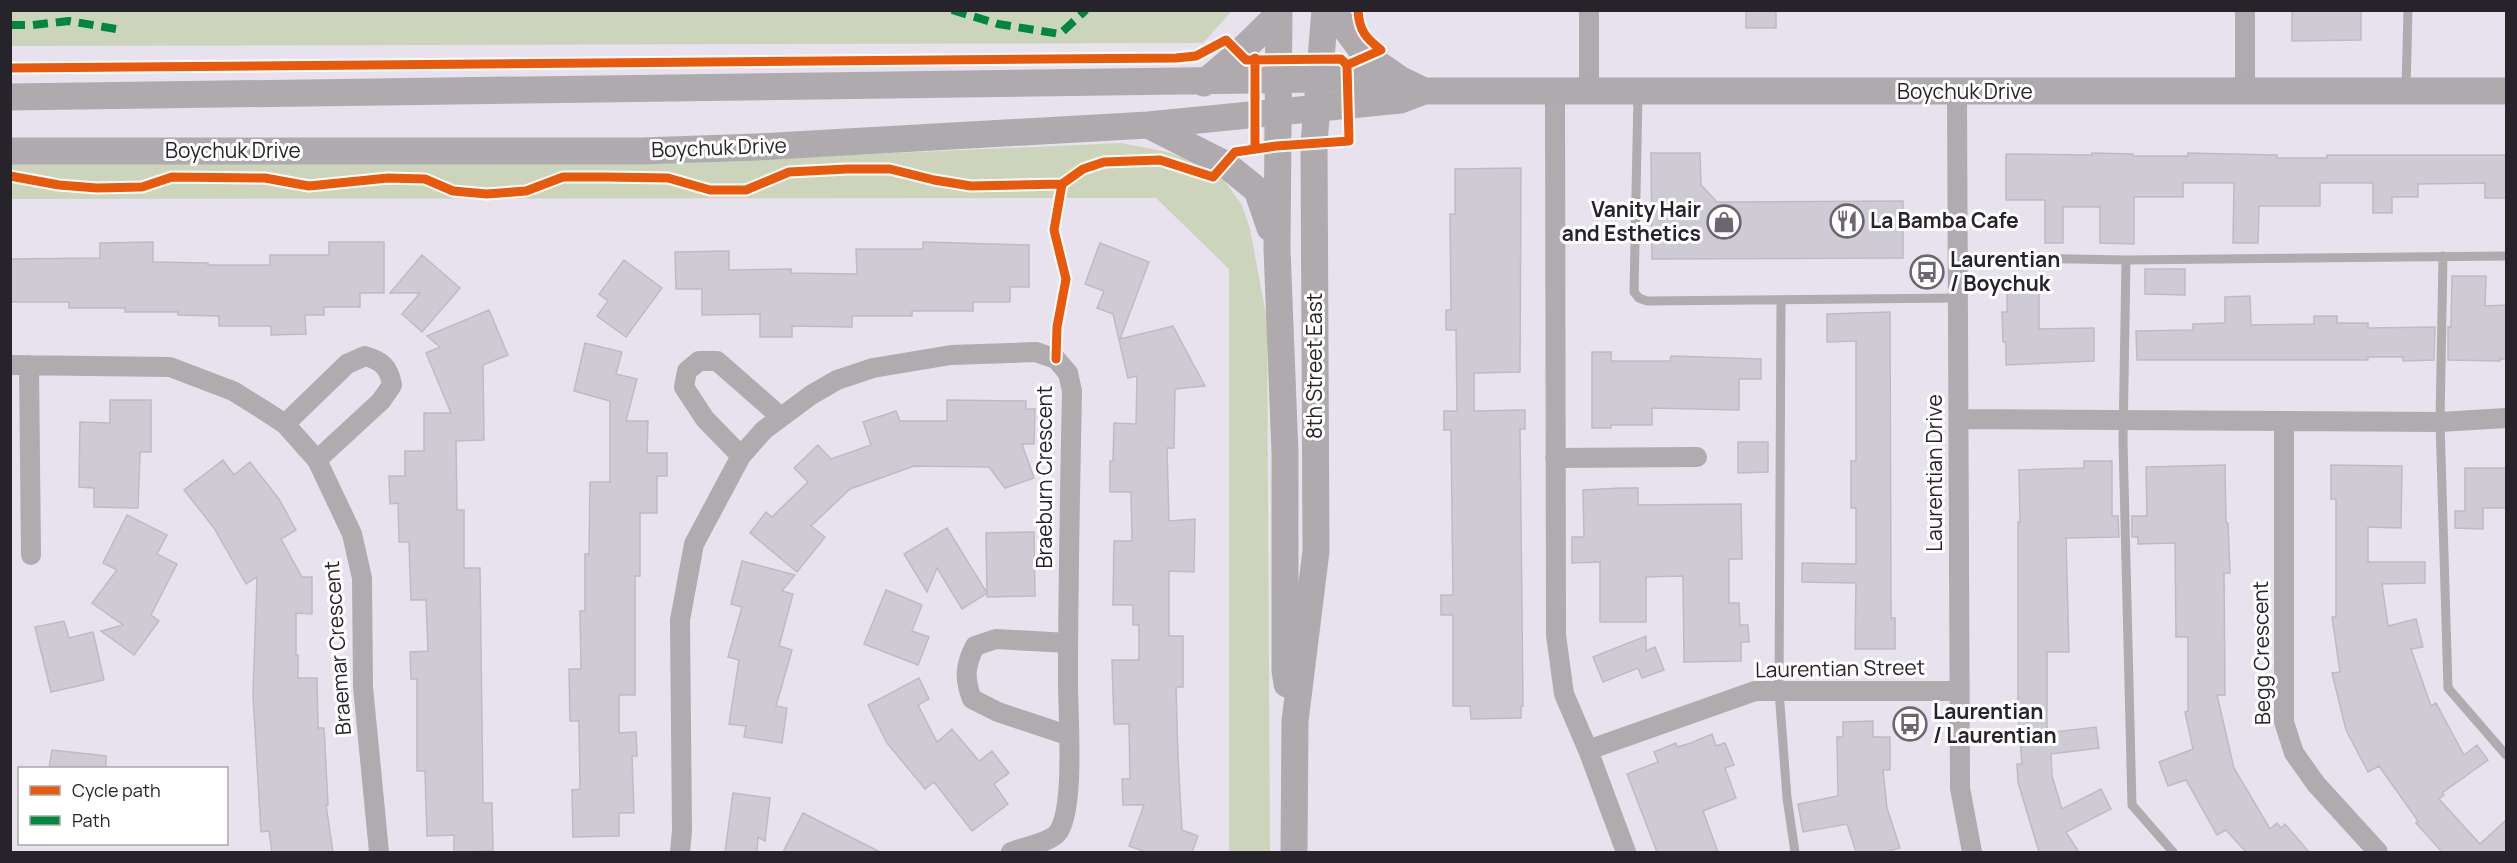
<svg xmlns="http://www.w3.org/2000/svg" width="2517" height="863" font-family="Manrope,sans-serif">
<rect width="100%" height="100%" fill="#e8e2ee"/>
<path fill="#ccd5bc" d="M10,11L11,10L1232,11L1203,43L11,46Z
M1121,143L1167,152L1195,162L1223,179L1242,205L1250,229L1267,320L1270,852H1229V269L1156,198L11,199L10,163H675Z"/>
<path fill="#cfcbd4" stroke="#bfbac3" stroke-width="1.5" d="M1746,10H1776V28H1746Z
M2292,10H2361V40L2292,41Z
M1651,153H1700L1701,185L1717,202L1903,201V258L1652,259Z
M2092,153L2133,154V156H2188V153L2277,155V158H2327V155H2506V198H2485V183L2418,184V197H2392V213H2373V183H2320V206H2259L2258,243H2233L2234,183H2183V197H2134V244L2100,243V207H2063V243H2045V200H2006V154L2092,155Z
M1521,168L1520,372L1474,373V411L1525,410V429H1520L1523,706H1521V718L1471,719L1470,706H1453V615H1441V595H1453L1451,430H1444V411H1457L1456,330H1446V310H1451L1450,214H1455V169Z
M153,242V262L208,263V265H270V255H329V242H384V293H360V307H324V315H305L306,334L271,335V326H219V316L178,315V312H125V308H69V302H10V259L100,258V243Z
M923,242L1029,245V287H1010V302H973V311H912V316H852V327L792,326V337H760V314L702,315V289H676L675,252L729,251V270L791,269V273L857,274L856,249H923Z
M1100,243L1149,262L1120,339L1173,326L1205,386L1175,389L1174,448H1167L1169,521L1195,519L1194,572L1169,571V636H1183V687H1176L1178,758L1182,830L1198,836L1192,852H1146L1129,846L1144,805H1123L1122,779H1130L1129,724H1114L1112,660H1139V625H1133V605H1113L1114,541H1132L1131,492H1110V461H1113L1114,423L1136,424L1137,376L1128,378L1113,314L1097,308L1104,291L1085,284Z
M422,255L460,288L422,332L402,314L420,293H390Z
M624,260L662,288L626,337L597,316L608,301L599,294Z
M2145,269H2185V295L2145,294Z
M2452,276H2486L2485,306L2506,305V359H2500V361L2448,360V327H2451Z
M2007,288H2039V329L2094,328V361L2006,365V342H2003L2002,312H2007Z
M2250,296L2251,325L2314,324V316H2337V323H2368V328L2435,327L2434,360L2403,361V357H2368V360H2137L2136,331L2193,330V324L2225,323V297Z
M489,310L508,355L483,365L484,440L456,441L457,510H464V568H480L483,803H492L493,851L454,852V835L427,836L425,771H417V679H411L410,652L428,651L426,600H411L409,542H399L398,503L390,504L389,476H405V451H424V413H451L426,353L440,347L427,336Z
M1890,312L1891,618H1895V649H1855L1856,583L1802,582V563L1856,564V508H1851V461H1856V341L1827,342V314Z
M585,343L622,352L616,374L637,379L626,421H648L647,453H667V476H657V513H640V576H635V695H619V733L636,732L637,756H632L634,813H619V836L573,837L572,790L580,789L579,721H570L569,669H581L580,611H585V554H589L590,482H610V401L574,391Z
M1592,352H1611V361H1670L1671,356L1761,359V379H1739V410L1652,408V425H1611V428H1592Z
M110,400H151V452H140L138,508L94,507V488L79,487L80,422L110,423Z
M947,400L1026,401V409H1035L1034,444H1022L1034,478L1005,488L989,467L914,466L850,489L811,526L825,537L797,572L750,533L766,512L772,517L808,482L794,468L818,445L831,459L871,445L863,422L896,411L900,421H947Z
M1738,442H1768V472L1738,473Z
M223,460L234,475L250,462L279,499L296,530L281,539L302,577H312V614L296,613V655H298V678H317L318,728H324L328,805H326L333,852H272L269,831L261,832L253,695L257,577L246,584L214,528L184,490Z
M2084,461H2112V516H2118L2119,537L2066,538L2069,652H2047V733L2096,727L2099,748L2051,754L2052,776L2062,809L2101,789L2111,809L2066,832L2079,852H2039L2018,782L2017,764H2022L2018,715V522H2020L2019,470L2084,468Z
M2225,465L2226,523H2228L2230,573H2224L2225,695H2217L2234,768L2270,829L2277,823L2281,828L2285,824L2309,852H2246L2226,830L2217,835L2186,780L2168,786L2159,762L2193,749L2185,712L2188,711V637H2176L2175,543L2138,544V537H2132V516H2147L2146,467Z
M2331,465L2402,466L2401,528L2368,527V562H2425V583L2382,584L2388,626L2416,619L2423,647L2411,649L2431,706L2436,703L2464,755L2477,745L2488,760L2442,793L2444,795L2439,799L2480,844L2506,820V852H2442L2416,823L2418,821L2379,766L2368,772L2346,730L2332,673L2340,672L2332,617H2336V499H2331Z
M2465,468H2506V508H2483V529L2455,528V511H2465Z
M1621,488H1638V505L1741,504L1742,559H1729V603H1739L1740,625H1748L1749,642H1741V661L1684,662L1683,576L1646,577V622H1600V562L1572,563V537H1584L1583,490Z
M127,515L167,535L157,554L177,564L151,615L159,621L134,655L101,631L123,625L92,603L117,570L103,563Z
M947,528L987,593L986,533L1034,532L1035,596L987,597V593L962,609L937,568L927,592L904,554Z
M742,561L795,575L782,591L793,594L779,646L792,650L776,706L787,708L782,743L744,737L746,726L729,724L739,660L728,657L742,607L731,604Z
M886,590L922,605L912,631L929,637L918,665L864,644Z
M64,621L69,638L93,632L104,680L51,692L35,627Z
M1646,636V651L1655,647L1664,670L1642,678L1638,668L1603,682L1593,657Z
M919,678L929,699L918,705L937,742L952,729L979,761L992,751L1009,773L994,784L1008,804L972,831L934,782L925,789L887,743L868,705Z
M1873,721V737H1890V770H1883L1887,808L1900,848L1885,852H1856L1847,824L1803,832L1798,804L1838,796L1837,737H1843V722Z
M1712,734L1716,746L1725,743L1734,765L1725,768L1736,798L1703,811L1718,852H1657L1627,774L1658,762L1654,752L1676,743L1677,747L1691,743Z
M52,750L106,756V768H49Z
M733,793L770,798L765,841L758,837L757,852H725Z
M803,813L880,852H783Z"/>
<g fill="none" stroke-linecap="round" stroke-linejoin="round">
<path stroke="#afabae" stroke-width="9" d="M2406,89L2408,10
M1638,95L1634,292L1639,298L1647,301L1959,298
M2443,256L2440,422L2448,688L2506,755
M1959,257L2126,260L2506,256
M2126,260L2123,441L2132,805L2173,852
M1781,300L1779,691L1787,798L1795,852"/>
<path stroke="#afabae" stroke-width="20" d="M2245,10V91
M1555,91L1556,635L1564,694L1588,750L1626,852
M1589,91V10
M1957,92L1960,788L1972,852
M10,365L170,367L233,391L262,409L285,424L317,460L352,534L362,578L363,687L379,852
M29,365L31,555
M1960,419L2440,422L2506,418
M2284,421V722L2294,753L2316,784L2378,852
M285,424L347,364L365,356C382,361 389,367 392,385L381,401L317,460
M741,456L705,419L684,387L687,371L699,361H717L781,417
M1555,458L1697,457
M1067,735L998,712L972,699C964,679 965,665 975,646L996,639L1068,643
M1588,750L1755,691H1959
M680,852L682,831L680,620L694,544L741,456L764,430L811,395L837,380L873,368L951,355L1036,352L1056,359L1068,373L1072,391C1070,488 1068,585 1068,682C1068,716 1075,805 1059,831C1053,842 1023,847 1011,852"/>
<path stroke="#afaaae" stroke-width="27" d="M1279,10L1277,249L1285,453V670L1287,684
M1332,10L1366,56L1401,80
M1204,83L1239,53L1279,14
M10,97L1319,79L1401,80L1424,91
M1148,125L1225,164L1257,190L1270,228
M10,151H642L757,147L1148,125L1400,100L1424,91H2506
M1294,852L1295,721L1316,551L1314,143L1325,10"/>
<path stroke="#00873e" stroke-width="8" stroke-dasharray="15 8" stroke-linecap="butt" d="M952,10L998,24L1060,34L1086,10
M10,25H33L69,21L116,29"/>
<g stroke="#fff" stroke-width="13">
<path id="cycleway" d="M1255,58V149
M10,68L1176,58L1196,56L1226,40L1246,60L1341,59L1347,65
M10,176L59,185L97,188L142,187L172,177L265,178L309,186L388,178L425,179L453,191L487,194L526,191L563,177H606L668,178L710,190H746L789,172L847,169H890L934,180L971,186L1062,184L1083,169L1104,162L1160,160L1213,177L1235,152L1276,146L1349,141L1347,65L1381,50C1366,38 1359,31 1358,10
M1056,359L1057,327L1066,279L1054,230L1062,184"/>
</g>
<use href="#cycleway" stroke="#e8590c" stroke-width="9"/>
</g>
<defs>
<g id="restaurant-ring" transform="scale(1.725)"><circle r="9.5" fill="#fff" stroke="#6b666f" stroke-width="1.5"/><path d="M-5-6h1v4h1v-4h1v4h1v-4h1v5L-1.5 .5V6h-2V.5L-5-1ZM5-6V6H3V1.5H1.5Q1.5-4 5-6Z" fill="#6b666f"/></g>
<g id="shop-ring" transform="scale(1.725)"><circle r="9.5" fill="#fff" stroke="#6b666f" stroke-width="1.5"/><path d="M-5-2.5h2.3a2.7 3.5 0 0 1 5.4 0H5L5.5 6h-11ZM-1.5-2.5h3a1.5 2.3 0 0 0-3 0Z" fill="#6b666f"/></g>
<g id="bus-ring" transform="scale(1.725)"><circle r="9.5" fill="#fff" stroke="#6b666f" stroke-width="1.5"/><path d="M-5-6H5V4H4V6H2V4H-2V6H-4V4H-5ZM-3.5-4V0h7V-4ZM-3.5 1.2v1.5H-2V1.2ZM2 1.2v1.5H3.5V1.2Z" fill="#6b666f"/></g>
</defs>
<g fill-rule="evenodd">
<use href="#restaurant-ring" x="1847" y="221"/>
<use href="#shop-ring" x="1724" y="222"/>
<use href="#bus-ring" x="1927" y="272"/>
<use href="#bus-ring" x="1910" y="724"/>
</g>
<g text-anchor="middle" stroke-width="6" stroke-linejoin="round" paint-order="stroke">
<g font-size="21" fill="#27232a" stroke="#fff">
<text x="1965" y="99">Boychuk Drive</text>
<text transform="translate(719 148) rotate(-2)" y="7">Boychuk Drive</text>
<text x="233" y="158">Boychuk Drive</text>
<text transform="translate(1315 366) rotate(-90)" y="7">8th Street East</text>
<text transform="translate(1935 473) rotate(-90)" y="7">Laurentian Drive</text>
<text transform="translate(1045 477) rotate(-90)" y="7">Braeburn Crescent</text>
<text transform="translate(338 648) rotate(-94)" y="7">Braemar Crescent</text>
<text transform="translate(2262 653) rotate(-91)" y="7">Begg Crescent</text>
<text transform="translate(1840 669) rotate(-1)" y="7">Laurentian Street</text>
</g>
<g font-size="21" font-weight="bold" fill="#27232a" stroke="#fff" text-anchor="start">
<text x="1701" y="217" text-anchor="end">Vanity Hair<tspan x="1701" dy="24">and Esthetics</tspan></text>
<text x="1870" y="228">La Bamba Cafe</text>
<text x="1950" y="267">Laurentian<tspan x="1950" dy="24">/ Boychuk</tspan></text>
<text x="1933" y="719">Laurentian<tspan x="1933" dy="24">/ Laurentian</tspan></text>
</g>
</g>
<rect width="2517" height="863" fill="none" stroke="#27232a" stroke-width="24"/>
<rect x="18" y="767" width="210" height="78" fill="#ffffff" stroke="#a9a7aa" stroke-width="1.5"/>
<rect x="30" y="786" width="30" height="9" fill="#e8590c" stroke="#a9a7aa" stroke-width="1.5"/>
<text x="72" y="797" font-size="18" fill="#27232a">Cycle path</text>
<rect x="30" y="816" width="30" height="9" fill="#00873e" stroke="#a9a7aa" stroke-width="1.5"/>
<text x="72" y="827" font-size="18" fill="#27232a">Path</text>
</svg>
